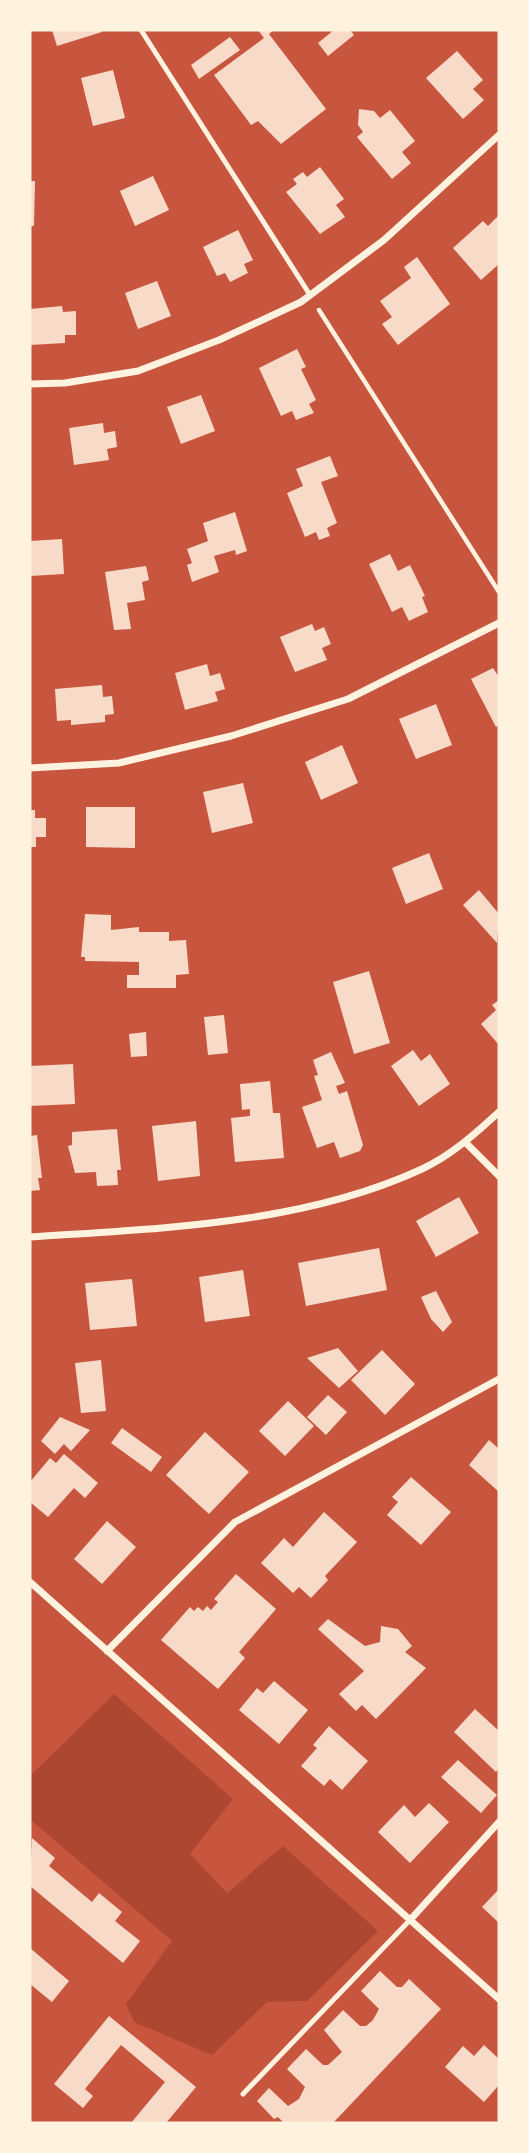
<svg xmlns="http://www.w3.org/2000/svg" width="529" height="2153" font-family="'Varela Round',sans-serif">
<rect width="100%" height="100%" fill="#c8553d"/>
<path fill="#ae4732" d="M114,1694L233,1799L190,1854L227,1893L283,1846L378,1931L307,2001L267,2002L212,2055L134,2022L126,2004L172,1941L30,1819V1776Z"/>
<path fill="#f7dbc8" d="M52,30H101L102,32L57,46Z
M258,30H274L269,34L326,109L281,144L258,121L251,125L214,75L264,38Z
M334,30H350L354,35L328,56L318,43Z
M230,37L240,50L199,79L191,65Z
M457,51L483,80L473,89L484,100L463,119L426,78Z
M113,70L125,118L93,126L81,78Z
M359,109L374,111L380,118L390,110L415,141L402,152L411,163L392,179L357,137L363,132L358,125Z
M320,167L344,199L336,205L345,217L320,234L286,192L297,184L293,179L303,172L307,177Z
M153,176L169,210L135,226L120,191Z
M30,181H35L34,226H30Z
M499,215V264L481,280L453,248L483,221L488,226Z
M238,230L253,260L244,264L248,273L230,282L225,273L217,276L203,247Z
M417,257L450,304L398,345L382,324L392,317L380,301L411,278L404,267Z
M157,281L171,316L138,329L125,293Z
M62,306L63,312L76,311V335H65V343L30,345V309Z
M297,349L306,367L301,369L316,400L309,404L314,413L296,420L292,411L281,416L259,368Z
M201,395L215,431L181,444L167,407Z
M103,423L104,433L115,431L117,447L107,449L109,460L74,465L69,428Z
M330,456L338,476L321,482L337,523L327,528L330,536L319,540L316,532L305,537L287,493L303,486L296,469Z
M235,512L247,551L236,555L235,550L214,556L219,572L192,582L187,565L192,563L187,549L208,541L203,523Z
M62,539L64,574L30,576V541Z
M390,554L398,571L410,565L425,596L422,597L428,612L409,621L402,607L392,612L369,564Z
M146,566L149,580L142,582L145,600L127,603L131,629L114,630L105,572Z
M312,624L315,631L324,627L331,644L322,648L327,660L295,672L280,637Z
M207,664L210,676L220,673L225,689L215,692L218,701L185,710L175,673Z
M493,668L499,677V725L496,727L471,679Z
M102,685L103,697L112,696L114,714L105,715V722L71,725V720L57,721L55,689Z
M436,704L452,745L416,759L399,719Z
M342,745L358,783L321,800L305,762Z
M243,783L253,823L212,833L203,792Z
M86,807H135V848L86,847Z
M30,810H35V818H46V837H36V847H30Z
M429,853L443,889L406,904L392,868Z
M479,890L499,914L497,943L463,905Z
M85,914L111,915V930L139,927V932H169V941L186,940L189,974L176,975V988H127V975H139V962L85,961V957H81Z
M369,971L390,1043L354,1054L333,982Z
M499,1000V1045L481,1024L496,1010L492,1005Z
M224,1015L228,1053L208,1055L204,1017Z
M146,1032L147,1056L131,1057L129,1034Z
M413,1050L421,1061L430,1054L450,1084L419,1106L391,1066Z
M331,1052L345,1083L336,1086L339,1094L347,1091L363,1145L360,1151L340,1158L334,1142L317,1148L302,1107L322,1100L314,1076L318,1075L313,1060Z
M73,1064L75,1104L30,1106V1066Z
M270,1081L273,1113H280L284,1158L235,1162L231,1118L250,1116V1109L242,1110L240,1084Z
M196,1121L200,1176L158,1181L152,1126Z
M117,1129L121,1170H117L118,1185L97,1186L96,1172L75,1173L68,1146L72,1145V1132Z
M37,1135L42,1178H38L40,1190L30,1191V1136Z
M459,1197L479,1233L436,1257L416,1221Z
M379,1248L387,1290L306,1306L298,1263Z
M243,1270L250,1316L205,1322L199,1277Z
M132,1279L137,1326L90,1330L85,1283Z
M436,1291L452,1322L443,1332L431,1319L421,1297Z
M338,1348L358,1371L339,1388L307,1358Z
M382,1350L415,1384L385,1415L351,1380Z
M101,1360L106,1411L81,1413L75,1363Z
M328,1395L347,1412L326,1435L307,1417Z
M288,1401L314,1426L285,1456L259,1431Z
M60,1417L90,1430L71,1451L64,1444L55,1454L41,1441Z
M122,1428L162,1457L151,1472L111,1443Z
M205,1432L249,1472L209,1514L166,1475Z
M489,1440L499,1449V1492L469,1465Z
M64,1454L98,1483L85,1498L74,1488L48,1517L30,1502V1482L50,1458L56,1463Z
M411,1477L451,1512L421,1545L387,1515L398,1502L392,1497Z
M324,1512L357,1542L325,1576L328,1580L311,1598L299,1587L293,1593L261,1563L284,1538L293,1547Z
M107,1521L136,1547L102,1584L74,1559Z
M236,1574L276,1609L239,1652L245,1658L218,1689L161,1640L190,1607L194,1611L198,1607L203,1611L207,1606L211,1610L218,1602L214,1599Z
M328,1619L365,1646L380,1642L381,1626L398,1629L412,1646L405,1652L426,1668L376,1719L362,1705L356,1711L339,1694L364,1671L318,1629Z
M274,1681L308,1710L279,1744L239,1710L257,1688L263,1693Z
M475,1709L499,1731V1768L496,1772L454,1732Z
M329,1726L368,1761L342,1790L330,1779L324,1786L301,1766L317,1748L313,1745Z
M458,1760L497,1795L481,1813L441,1777Z
M429,1803L449,1822L410,1863L378,1832L404,1805L415,1817Z
M32,1838L55,1858L49,1866L92,1902L99,1893L122,1912L115,1921L140,1941L123,1963L30,1886Z
M499,1889V1923L482,1907Z
M30,1948L69,1981L52,2002L30,1984Z
M380,1971L397,1987H402L409,1979L441,2009L333,2123H284L278,2117L274,2119L257,2101L269,2088L288,2106L299,2099L305,2087L287,2069L306,2049L323,2065H328L342,2052L324,2030L343,2010L360,2026H366L373,2020L379,2009L361,1991Z
M109,2016L196,2087L166,2123H131L165,2082L121,2045L85,2089L93,2096L83,2108L54,2084Z
M484,2045L499,2059V2085L484,2102L445,2067L463,2046L474,2056Z"/>
<g fill="none" stroke-linecap="round" stroke-linejoin="round">
<path stroke="#fff3e0" stroke-width="4.5" d="M319,310L499,592"/>
<path stroke="#fff3e0" stroke-width="5" d="M141,30L310,295
M243,2094L410,1920"/>
<path stroke="#fff3e0" stroke-width="7" d="M30,384L65,383L138,371L219,340L301,302L384,240L499,135
M30,768L119,763L231,736L348,699L499,623
M465,1142L499,1176
M30,1237C161,1228 301,1225 422,1169C452,1155 476,1133 499,1112
M30,1582L499,1999
M107,1651L235,1522L499,1379
M410,1920L499,1822"/>
</g>
<rect width="529" height="2153" fill="none" stroke="#fff3e0" stroke-width="63"/>
</svg>
